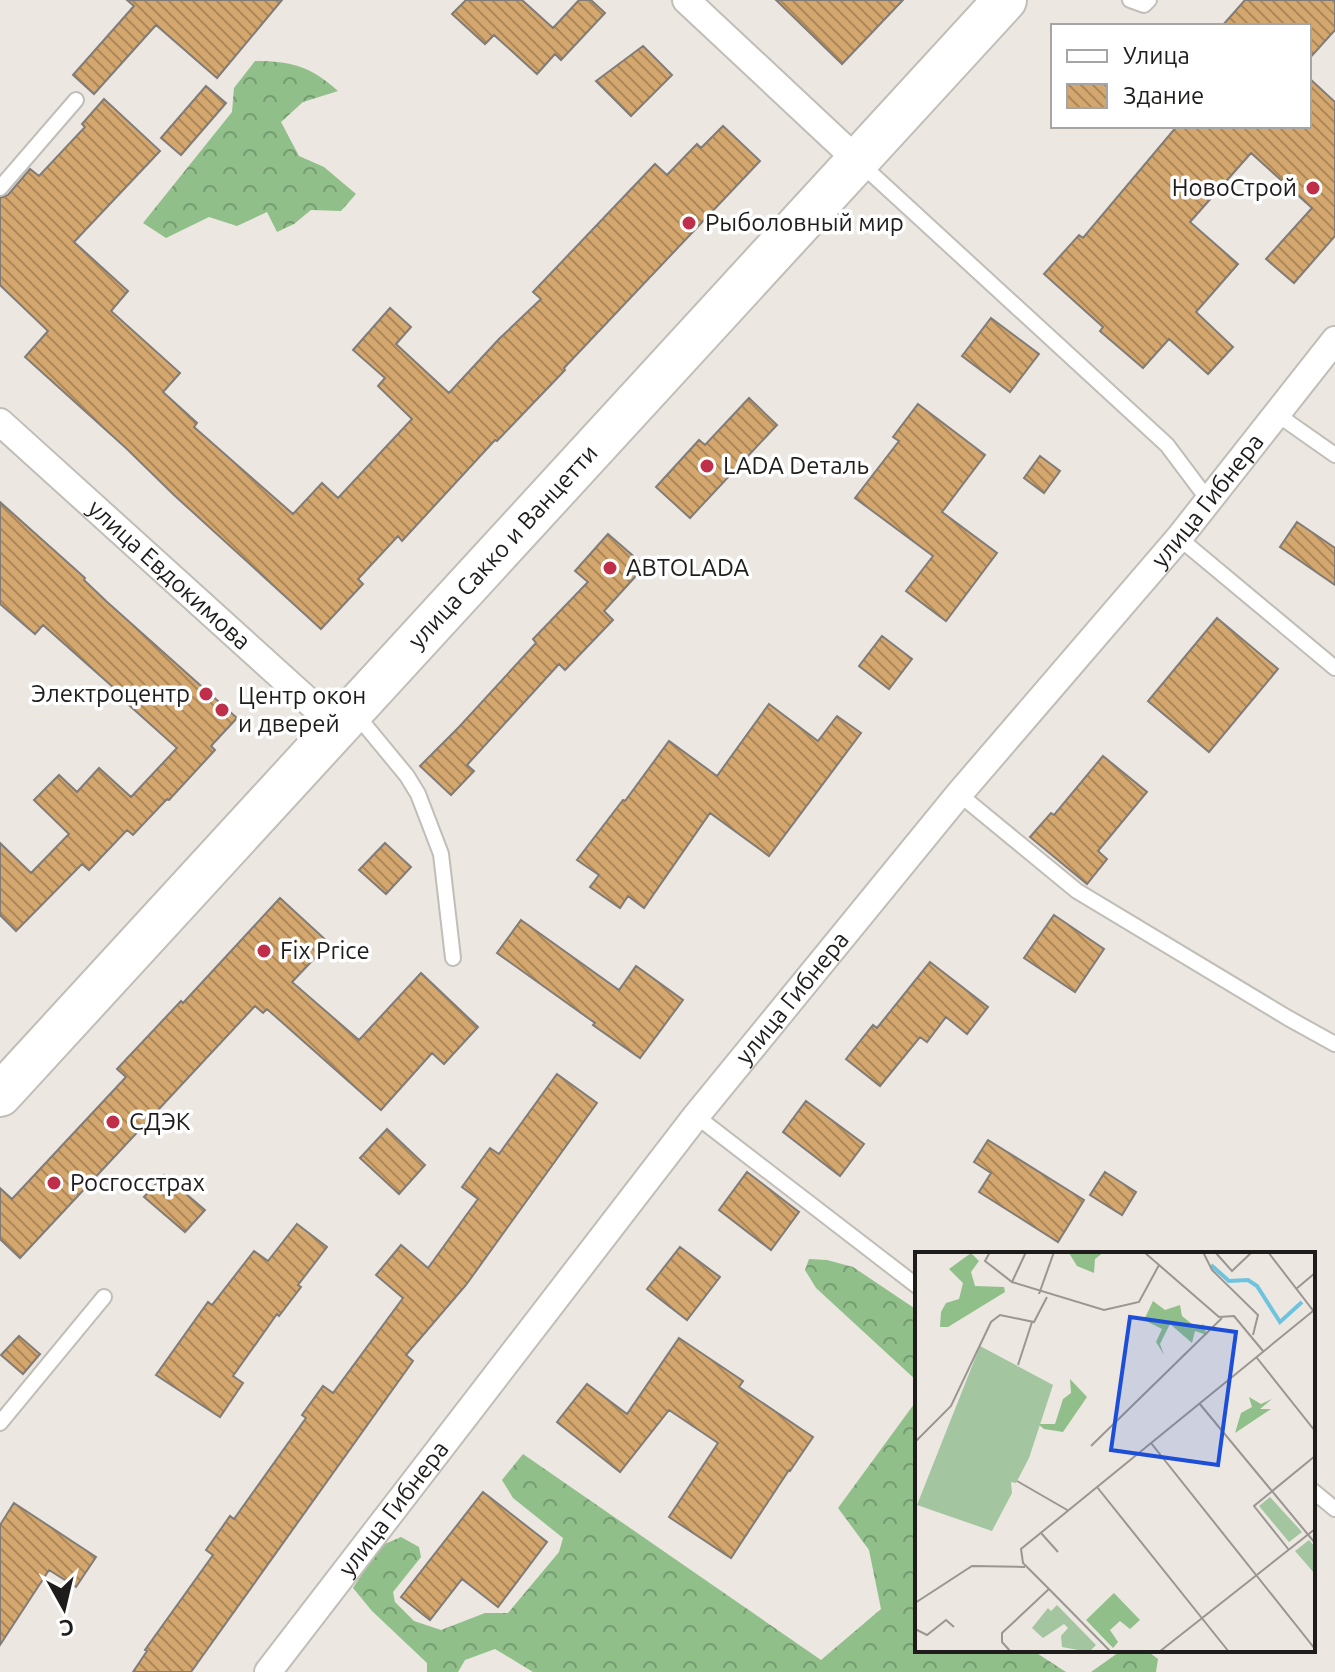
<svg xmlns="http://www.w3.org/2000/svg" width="1335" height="1672" font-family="Ubuntu,sans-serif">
<defs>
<pattern id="forest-crowns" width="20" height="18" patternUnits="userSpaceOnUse" patternTransform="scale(2)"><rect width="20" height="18" fill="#90bf8a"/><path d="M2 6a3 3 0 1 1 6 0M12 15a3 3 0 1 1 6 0" fill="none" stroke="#759b70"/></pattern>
<pattern id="building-back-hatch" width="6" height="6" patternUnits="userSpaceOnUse" patternTransform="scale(2)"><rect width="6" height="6" fill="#d4a76f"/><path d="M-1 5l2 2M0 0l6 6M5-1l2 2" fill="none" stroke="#ab875a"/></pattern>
</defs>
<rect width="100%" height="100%" fill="#ece7e1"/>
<path fill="url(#forest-crowns)" d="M255,61C292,61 310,66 338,91L303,102L281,122L299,156L324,167L356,194L341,211L311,210L294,224L277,232L267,212L237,226L209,217L166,238L143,223L232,112L234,88Z
M809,1259L827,1260L853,1267L917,1310V1381L816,1288L805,1270Z
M917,1400V1650H1032L1066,1672H533L495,1649L465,1660L458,1672H427V1663L372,1611L353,1588L380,1546L401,1537L419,1547L421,1557L393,1592L395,1602L414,1621L441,1630L485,1613H508L559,1552L563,1538L513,1498L502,1480L523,1454L821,1660L881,1609L869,1550L838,1508Z
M1122,1650H1146L1158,1659L1156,1672H1091Z"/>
<path fill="url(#building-back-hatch)" stroke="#817c77" stroke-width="2" d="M127,0H282L217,78L156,25L94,94L73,75L134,6Z
M466,0H522L553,28L579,0H591L605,13L561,60L555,54L537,74L494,35L485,44L452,14Z
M776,0H903L842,64Z
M1245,0H1335V30L1309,59V26H1222Z
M643,46L672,75L631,116L596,81Z
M1309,78L1335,102V236L1294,283L1266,259L1312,208L1251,153L1190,222L1238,264L1196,312L1233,347L1208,374L1169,339L1143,368L1100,331L1103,327L1044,274L1079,235L1083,238L1177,126H1309Z
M206,86L226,103L181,155L161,138Z
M104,99L160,151L74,242L128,291L111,311L180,373L163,392L197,423L194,427L293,514L322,483L338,498L412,419L378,386L385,378L353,350L390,308L411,327L396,344L449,393L499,339L541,299L533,292L655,164L667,175L697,144L701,148L723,126L760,161L564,368L565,370L497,441L495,440L402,541L398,536L358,579L363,584L321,629L174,495L127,449L25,357L48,331L0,285V198L8,195L30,169L39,176L85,127L82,124Z
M991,318L1039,354L1010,392L962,356Z
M749,398L777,425L690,518L656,487L699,440L705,445Z
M918,404L985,455L942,512L997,553L946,621L906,591L933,556L855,498L899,441L893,437Z
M1040,456L1060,471L1044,493L1024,478Z
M0,502L85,578L84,580L106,601L237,718L211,746L215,750L169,800L167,799L133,835L127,830L89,870L82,864L16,931L0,915V843L31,873L69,834L34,800L59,775L77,792L99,768L131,797L177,748L112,690L114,688L43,625L35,634L0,604Z
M1297,522L1335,548V585L1280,547Z
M608,534L645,566L604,611L613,620L565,670L559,664L467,765L474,771L451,795L420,766L459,727L536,643L533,639L588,582L575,571Z
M1217,618L1278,669L1209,752L1148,701Z
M882,636L912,659L889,689L859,666Z
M769,704L818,741L837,716L861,733L769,856L710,813L644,908L628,896L620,908L590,887L599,875L577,860L623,800L625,801L669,741L717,776Z
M1103,756L1147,792L1098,851L1107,859L1087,884L1030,837L1051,813L1054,815Z
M385,843L411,867L386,894L359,870Z
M280,898L329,943L292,982L359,1040L421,973L478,1027L444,1064L432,1053L381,1110L267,1009L263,1013L255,1006L20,1258L0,1239V1188L12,1199L126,1077L117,1069L181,1001L183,1003Z
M1054,915L1104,949L1075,992L1024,958Z
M521,920L619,990L636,966L683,1000L640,1058L593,1025L595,1023L497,953Z
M930,962L988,1007L967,1034L946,1017L927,1042L920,1037L880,1086L846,1059L873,1025L877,1028Z
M557,1074L597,1103L466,1285L406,1355L413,1361L191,1672H133L147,1651L145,1650L213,1555L206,1550L230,1516L234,1519L306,1418L302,1415L323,1386L333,1393L403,1298L376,1275L401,1245L428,1268L478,1199L462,1187L490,1148L499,1154Z
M806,1101L864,1144L840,1176L783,1132Z
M387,1129L425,1165L399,1194L360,1158Z
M988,1140L1084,1200L1058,1242L979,1192L991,1173L974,1162Z
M747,1172L799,1212L771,1250L719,1210Z
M1105,1172L1136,1192L1122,1215L1090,1195Z
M164,1175L205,1210L185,1232L144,1197Z
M297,1224L327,1247L298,1285L301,1287L279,1316L277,1314L233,1376L243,1383L220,1417L156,1375L208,1302L212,1305L254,1251L268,1261Z
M680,1247L720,1277L687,1320L647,1289Z
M19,1336L40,1354L23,1374L1,1355Z
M679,1338L743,1381L739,1387L813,1437L790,1471L789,1470L731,1558L669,1517L718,1443L669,1410L620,1472L557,1422L587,1384L627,1414Z
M483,1492L547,1542L498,1607L462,1579L430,1620L401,1597Z
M14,1503L96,1557L76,1587L49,1570L0,1645V1525Z"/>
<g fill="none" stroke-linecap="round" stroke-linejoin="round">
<g stroke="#c1bdb7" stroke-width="18">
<path id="lane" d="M1130,0L1144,5L1149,0
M861,164L1167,445L1209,501
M0,188L76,100
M1278,415L1335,455
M1179,538L1335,668
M355,713L407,776L418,794L441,854L453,958
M959,794L1077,891L1288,1018L1335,1044
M696,1116L917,1286
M0,1423L104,1297
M1313,1491L1335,1509"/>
</g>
<g stroke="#c1bdb7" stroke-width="30">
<g id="street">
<path d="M686,0L858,161"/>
<path id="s1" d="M0,422L338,728"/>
<path id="s2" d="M268,1672L696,1116L959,794L1179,538L1335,340"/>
</g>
</g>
<g stroke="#c1bdb7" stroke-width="46">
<g id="primary">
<path id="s3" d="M0,1095L1005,0"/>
</g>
</g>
<use href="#lane" stroke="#fff" stroke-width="14"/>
<use href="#street" stroke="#fff" stroke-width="26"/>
<use href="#primary" stroke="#fff" stroke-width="42"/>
</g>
<g fill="#c02f4a" stroke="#fff" stroke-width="3">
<circle cx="1313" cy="188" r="8"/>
<circle cx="689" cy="223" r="8"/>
<circle cx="707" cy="466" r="8"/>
<circle cx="610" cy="568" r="8"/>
<circle cx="206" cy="694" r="8"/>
<circle cx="222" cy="710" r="8"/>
<circle cx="264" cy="951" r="8"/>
<circle cx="113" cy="1122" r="8"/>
<circle cx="54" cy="1183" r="8"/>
</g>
<g text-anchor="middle" stroke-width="7" stroke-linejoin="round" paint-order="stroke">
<g font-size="24" fill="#1f1d1b" stroke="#fff" text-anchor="start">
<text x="1297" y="196" text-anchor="end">НовоСтрой</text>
<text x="705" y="231">Рыболовный мир</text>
<text x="723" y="474">LADA Dеталь</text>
<text x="626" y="576">АВТОLADA</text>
<text x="190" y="702" text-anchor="end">Электроцентр</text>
<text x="238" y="704">Центр окон<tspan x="238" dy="28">и дверей</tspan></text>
<text x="280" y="959">Fix Price</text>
<text x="129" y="1130">СДЭК</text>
<text x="70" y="1191">Росгосстрах</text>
</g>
<g font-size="24" fill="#1f1d1b" stroke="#fff">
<text dy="8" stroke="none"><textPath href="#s2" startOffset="1502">улица Гибнера</textPath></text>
<text dy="8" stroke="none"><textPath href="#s3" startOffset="744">улица Сакко и Ванцетти</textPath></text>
<text dy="8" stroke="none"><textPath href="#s1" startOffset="228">улица Евдокимова</textPath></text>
<text dy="8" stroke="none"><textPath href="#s2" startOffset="854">улица Гибнера</textPath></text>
<text dy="8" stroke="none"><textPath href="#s2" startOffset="206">улица Гибнера</textPath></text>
</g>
</g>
<g transform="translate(915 1252)">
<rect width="400" height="400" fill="#ece7e1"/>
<path d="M142,353L181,393L174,400L147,395L146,384L153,376L149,372L128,386L117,376L133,356L136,359Z" fill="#a3c59f"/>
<path d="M189,0L180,7L179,21L162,14L154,1ZM56,1L64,9L56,20L60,34L89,35L90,40L33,75H25L26,60L31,51L44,47L48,31L34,17ZM238,49L250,58L265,53L267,64L282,76L288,72L292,83L280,79L277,91L255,72L245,92L249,103L241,90L247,77L229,68ZM155,127L172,145L148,180L129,177L123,172H140L148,147L156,141ZM334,145L346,152L357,147L345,157H356L320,181L326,161L337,155ZM199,341L225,368L215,377L205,369L195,378L203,390L198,396L171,368Z" fill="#90bf8a"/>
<path d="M65,94L138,133L114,206L101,231L96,230L97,241L77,279L2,253Z" fill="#a3c59f"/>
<path d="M355,245L387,280L374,290L344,254ZM394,288L400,295V322L380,299Z" fill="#a3c59f"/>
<path fill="none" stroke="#6ec3de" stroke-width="4" d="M296,13L314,29L333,28L342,34L365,70L387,50"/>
<path fill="none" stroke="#9a9692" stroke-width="2" d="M75,0L70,9L97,30L189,58L224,50L244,13M229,0L304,65L319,64L348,99M288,0L297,18L343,63L338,83M300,0L317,19L337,0M353,0L400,61M97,30L111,0M381,37L400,21M124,42L139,0M342,106L400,179M103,113L117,70M284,151L400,291M0,190L36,154L76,70L85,63L119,70L132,45M236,191L400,397M176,194L307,66M102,229L154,259M182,235L314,400M126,281L143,300M374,298L339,254L400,204M134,337L196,400M0,351L57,314L110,315M0,377L12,383L31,368L39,375M96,400L87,390V381L134,337L108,311L106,297L398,59M244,400L400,277"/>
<path fill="#1d4ed8" fill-opacity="0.15" stroke="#1d4ed8" stroke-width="4" d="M215,65L321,80L303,213L196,198Z"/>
<rect width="400" height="400" fill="none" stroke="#1f1d1b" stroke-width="4"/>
</g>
<rect x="1051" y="24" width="260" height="104" fill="#ffffff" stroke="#a5a5a4" stroke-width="2"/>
<rect x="1067" y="50" width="40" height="12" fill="#ffffff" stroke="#a5a5a4" stroke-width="2"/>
<text x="1123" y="64" font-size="24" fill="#1f1d1b">Улица</text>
<rect x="1067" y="84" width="40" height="24" fill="url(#building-back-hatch)" stroke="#a5a5a4" stroke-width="2"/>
<text x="1123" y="104" font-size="24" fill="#1f1d1b">Здание</text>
<g transform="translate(64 1608) rotate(172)" stroke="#ffffff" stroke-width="6" paint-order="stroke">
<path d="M0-6L14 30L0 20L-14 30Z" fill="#1f1d1b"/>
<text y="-12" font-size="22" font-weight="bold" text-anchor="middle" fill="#1f1d1b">С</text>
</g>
</svg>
